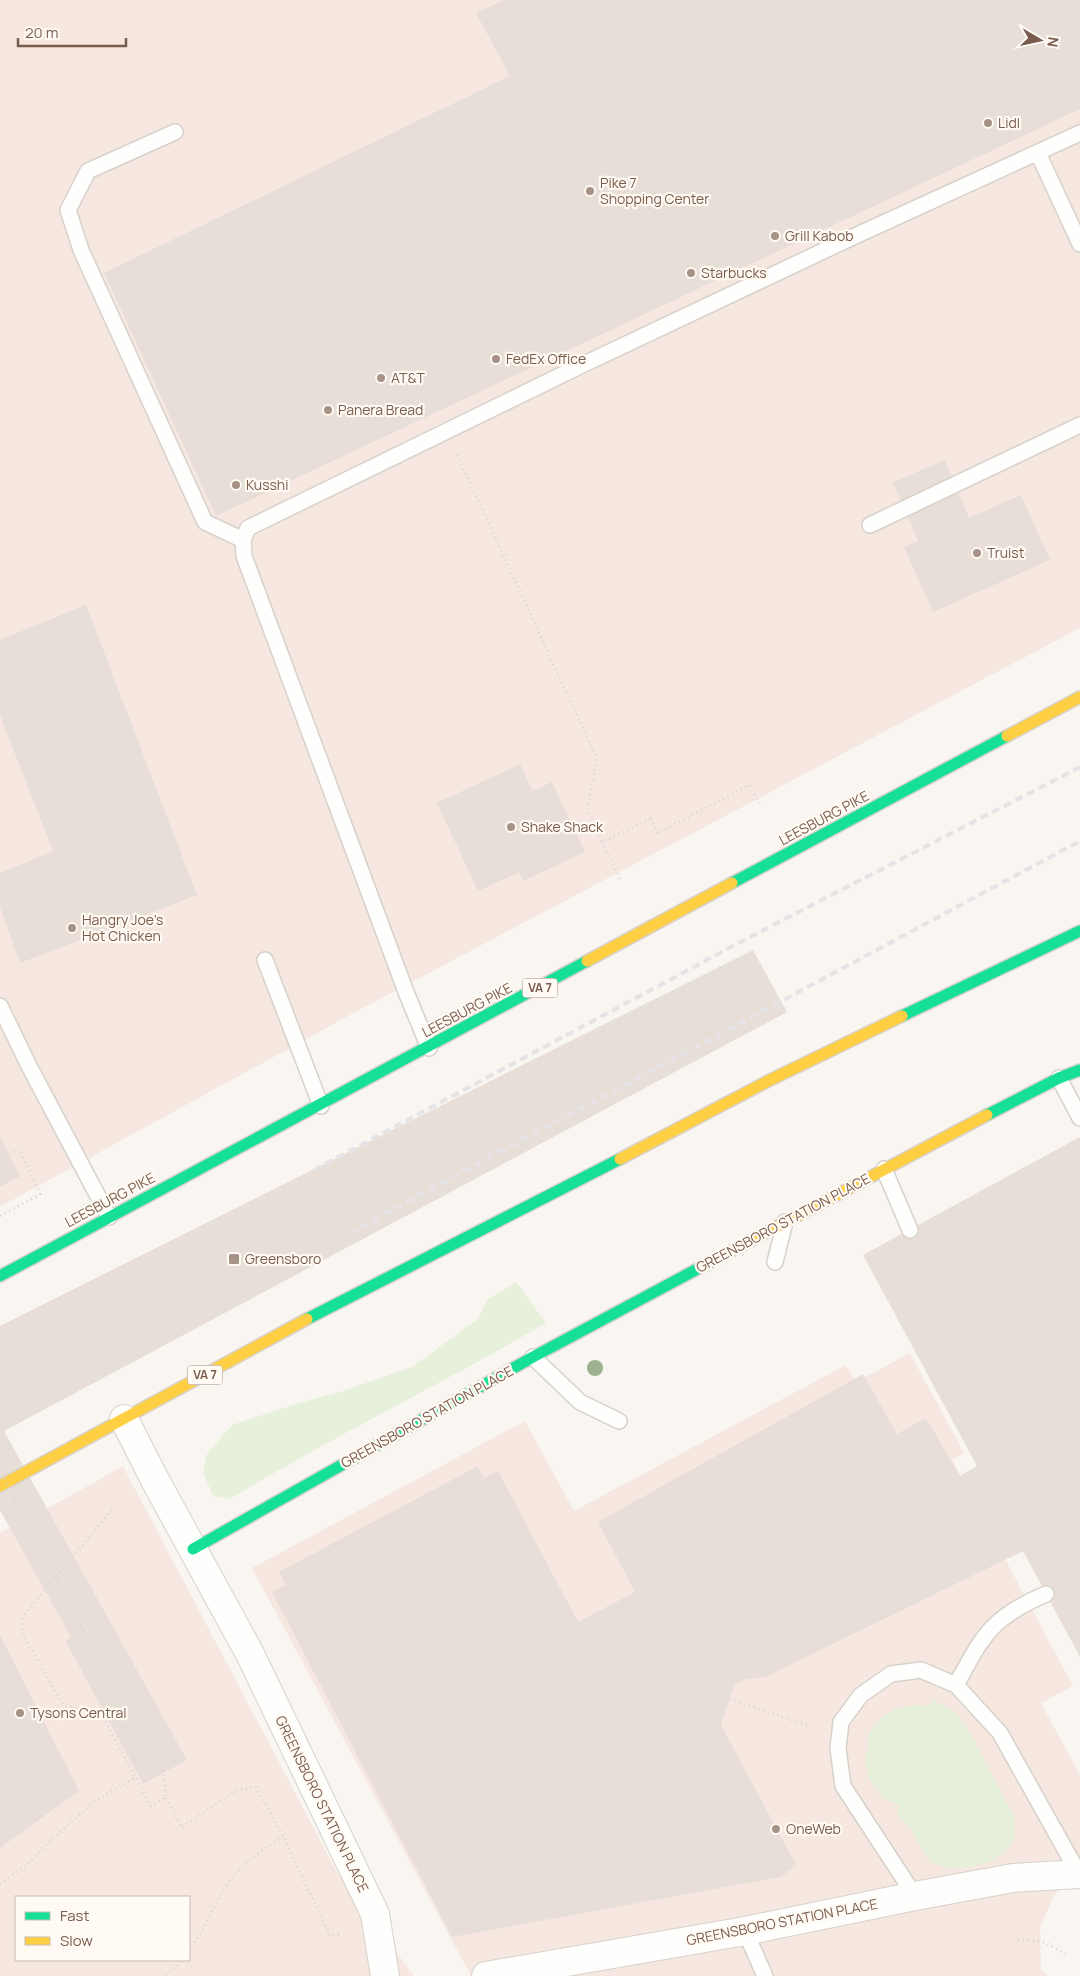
<svg xmlns="http://www.w3.org/2000/svg" width="1080" height="1976" font-family="Manrope,sans-serif">
<rect width="100%" height="100%" fill="#f9f5f0"/>
<path fill="#f6e8e1" fill-rule="evenodd" d="M0,0H1080V628L361,1009L0,1207Z
M910,1353L964,1453L952,1460L1073,1686L1041,1703L1080,1775V1875L1055,1894L1040,1927L1041,1968L1048,1976H471L252,1568L525,1421L574,1511L846,1365L856,1382Z
M123,1466L338,1874L414,1976H0V1533L72,1495ZM16,1897H189V1960H16Z"/>
<path fill="#e7f0db" d="M516,1282L546,1323C442,1384 333,1436 230,1499L213,1496L203,1472L207,1454L232,1425L299,1403L340,1392L412,1367L478,1319L487,1300Z
M932,1700L953,1710L966,1725L1014,1817L1015,1837C1012,1843 1009,1848 1004,1853C986,1867 946,1877 928,1858C914,1843 917,1830 897,1815L899,1806C896,1803 891,1802 886,1799C881,1795 874,1788 871,1782C865,1771 864,1760 867,1749C868,1743 868,1735 871,1730C883,1710 907,1703 928,1706Z"/>
<path fill="#e6ded7" d="M504,0H1080V109L216,516L104,273L510,76L476,13Z
M945,460L969,518L1021,495L1050,560L933,612L904,547L918,541L893,482Z
M86,605L197,895L20,963L0,907V873L53,851L0,715V640Z
M520,764L533,791L552,782L585,852L523,881L519,872L478,891L437,803Z
M753,950L787,1012L4,1431L187,1760L143,1784L66,1642L71,1637L0,1510V1326Z
M0,1137L20,1176L0,1187Z
M1080,1137V1657L1023,1551L765,1677L746,1679L734,1686L721,1725L796,1865L781,1877L452,1937L272,1592L286,1585L279,1572L478,1466L484,1478L498,1471L578,1622L635,1592L598,1522L863,1374L897,1434L926,1418L960,1476L977,1466L863,1255Z
M0,1635L79,1791L0,1848Z"/>
<g fill="none" stroke-linecap="round" stroke-linejoin="round">
<g stroke="#d7d1cb" stroke-width="18">
<path id="lane" d="M175,132L88,171L68,210L81,250L205,522L243,540
M1038,153L1080,244
M870,525L1080,425
M265,960L321,1106
M0,1006L29,1066L109,1217
M429,1048L406,992L244,556L243,540L248,528L580,366L855,236L1080,133
M1059,1078L1080,1118
M884,1169L910,1230
M775,1262L785,1222
M533,1357L580,1402L619,1421
M956,1685C983,1635 992,1617 1046,1594
M915,1896L843,1786L838,1748L841,1722L861,1695L891,1674L921,1670L956,1685L1000,1733L1079,1874
M745,1931L765,1976"/>
</g>
<g stroke="#d7d1cb" stroke-width="30">
<path id="street" d="M124,1419L155,1480L250,1654L375,1914L385,1976
M486,1976L745,1931L915,1896L1013,1878L1080,1874"/>
</g>
<g stroke="#d9d2cb" stroke-width="14">
<path id="fast" d="M732,883L1007,736
M902,1016L1080,931
M987,1115L1059,1078L1080,1070
M0,1276L587,961
M307,1319L620,1159
M193,1549L533,1357L716,1259"/>
</g>
<g stroke="#d9d2cb" stroke-width="14">
<path id="slow" d="M1007,736L1080,697
M587,961L732,883
M620,1159L768,1081L902,1016
M716,1259L987,1115
M0,1486L307,1319"/>
</g>
<path stroke="#dcd5d0" stroke-width="3" stroke-dasharray="1 4" stroke-linecap="butt" d="M457,455L597,759L587,810L602,842L650,819L658,833L749,785L760,804
M602,842L620,879
M0,1158L19,1149L40,1194L0,1216
M83,1631L163,1773L166,1798L151,1806L102,1715L63,1705L24,1636L22,1627L25,1614L112,1510
M730,1699L808,1726
M166,1798L182,1828L233,1792L255,1786L283,1836L330,1936L342,1934
M0,1884L27,1865L50,1841L95,1801L136,1777
M1018,1939L1044,1942L1066,1954
M189,1951C204,1931 212,1908 225,1887C239,1865 263,1851 283,1836
M166,1976L182,1960"/>
<use href="#lane" stroke="#fefefd" stroke-width="15"/>
<use href="#street" stroke="#fefefd" stroke-width="28"/>
<use href="#fast" stroke="#16e098" stroke-width="11"/>
<use href="#slow" stroke="#ffcf43" stroke-width="11"/>
<path stroke="#e6e3e7" stroke-width="4" stroke-dasharray="8 5" stroke-linecap="butt" d="M314,1170L748,938L1080,767
M349,1233L1080,841"/>
<path stroke="#dcd5d0" stroke-width="3" stroke-dasharray="1 4" stroke-linecap="butt" d="M0,1470L83,1631"/>
</g>
<circle fill="#9eb190" cx="595" cy="1368" r="8"/>
<g fill="#a69286" stroke="#fffaf3" stroke-width="2">
<circle cx="988" cy="123" r="5"/>
<circle cx="590" cy="191" r="5"/>
<circle cx="775" cy="236" r="5"/>
<circle cx="691" cy="273" r="5"/>
<circle cx="496" cy="359" r="5"/>
<circle cx="381" cy="378" r="5"/>
<circle cx="328" cy="410" r="5"/>
<circle cx="236" cy="485" r="5"/>
<circle cx="977" cy="553" r="5"/>
<circle cx="511" cy="827" r="5"/>
<circle cx="72" cy="928" r="5"/>
<rect x="228" y="1253" width="12" height="12" rx="2.5"/>
<circle cx="20" cy="1713" r="5"/>
<circle cx="776" cy="1829" r="5"/>
</g>
<g text-anchor="middle" stroke-width="4.5" stroke-linejoin="round" paint-order="stroke">
<g fill="#fffaf3" stroke="#a28b7f" stroke-width="1">
<rect x="522.5" y="978.5" width="35" height="19" rx="4"/>
<rect x="187.5" y="1365.5" width="35" height="19" rx="4"/>
</g>
<g font-size="12" font-weight="bold" fill="#7a5c4d">
<text x="540" y="992">VA 7</text>
<text x="205" y="1379">VA 7</text>
</g>
<g font-size="14" fill="#7a5c4d" stroke="#fffaf3" text-anchor="start">
<text x="998" y="128">Lidl</text>
<text x="600" y="188">Pike 7<tspan x="600" dy="16">Shopping Center</tspan></text>
<text x="785" y="241">Grill Kabob</text>
<text x="701" y="278">Starbucks</text>
<text x="506" y="364">FedEx Office</text>
<text x="391" y="383">AT&amp;T</text>
<text x="338" y="415">Panera Bread</text>
<text x="246" y="490">Kusshi</text>
<text x="987" y="558">Truist</text>
<text x="521" y="832">Shake Shack</text>
<text x="82" y="925">Hangry Joe's<tspan x="82" dy="16">Hot Chicken</tspan></text>
<text x="245" y="1264">Greensboro</text>
<text x="30" y="1718">Tysons Central</text>
<text x="786" y="1834">OneWeb</text>
</g>
<g font-size="14" fill="#7a5c4d" stroke="#fffaf3">
<text transform="translate(824 818) rotate(-28)" y="5">LEESBURG PIKE</text>
<text transform="translate(467 1010) rotate(-28)" y="5">LEESBURG PIKE</text>
<text transform="translate(110 1200) rotate(-28)" y="5">LEESBURG PIKE</text>
<text transform="translate(783 1223) rotate(-28)" y="5">GREENSBORO STATION PLACE</text>
<text transform="translate(427 1417) rotate(-29)" y="5">GREENSBORO STATION PLACE</text>
<text transform="translate(322 1804) rotate(64)" y="5">GREENSBORO STATION PLACE</text>
<text transform="translate(782 1922) rotate(-11)" y="5">GREENSBORO STATION PLACE</text>
</g>
</g>
<rect x="15" y="1896" width="175" height="65" fill="#fffaf3" stroke="#cabbb1"/>
<rect x="25" y="1912" width="25" height="8" fill="#16e098" stroke="#cabbb1"/>
<text x="60" y="1921" font-size="15" fill="#7a5c4d">Fast</text>
<rect x="25" y="1937" width="25" height="8" fill="#ffcf43" stroke="#cabbb1"/>
<text x="60" y="1946" font-size="15" fill="#7a5c4d">Slow</text>
<g transform="translate(1040 40) rotate(99)" stroke="#fffaf3" stroke-width="4" paint-order="stroke">
<path d="M0-4L9 19L0 12L-9 19Z" fill="#7a5c4d"/>
<text y="-8" font-size="14" font-weight="bold" text-anchor="middle" fill="#7a5c4d">N</text>
</g>
<path d="M18 38v8h108v-8" fill="none" stroke="#7a5c4d" stroke-width="2.5"/>
<text x="25" y="38" font-size="15" fill="#7a5c4d" stroke="#fffaf3" stroke-width="4" paint-order="stroke">20 m</text>
</svg>
